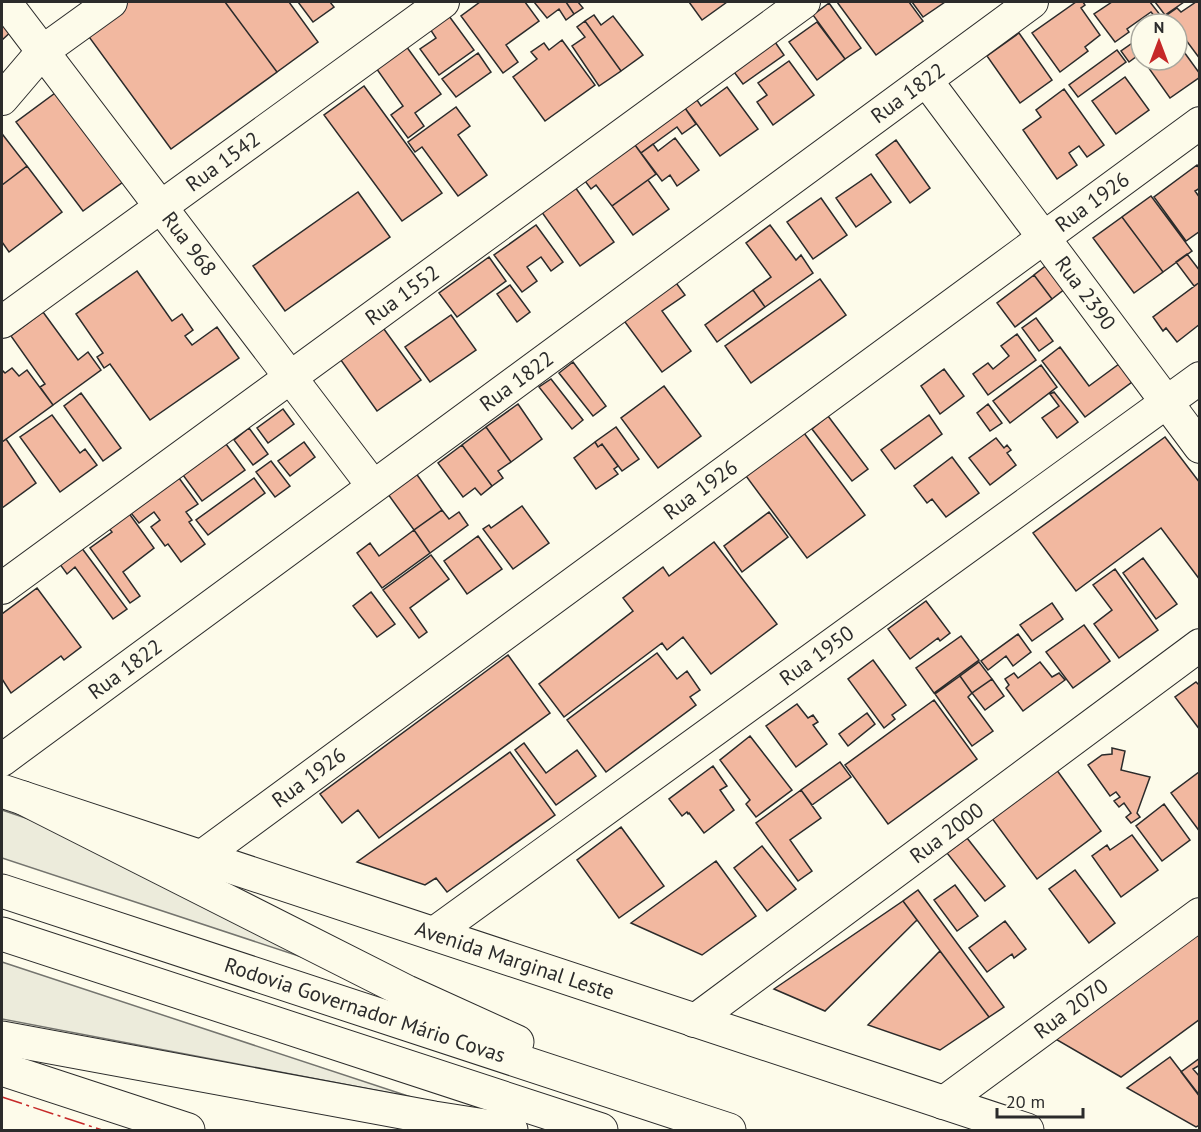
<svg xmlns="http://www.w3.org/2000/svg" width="1201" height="1132" font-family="'PT Sans',sans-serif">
<rect width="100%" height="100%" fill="#fdfbea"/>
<path fill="#ecebdb" stroke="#74746e" stroke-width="1.5" d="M2,810L58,829L332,967L2,858Z
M2,962L411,1097L2,1019Z"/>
<path fill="#f2b8a0" stroke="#2b2b2b" stroke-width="1.5" d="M123,2H225L277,72L171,149L84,30Z
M225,2H289L318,42L277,72Z
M298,2H330L334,7L313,22Z
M480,2H525L539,21L506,45L518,62L503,73L461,16Z
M534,2H566L574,14L566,20L559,9L547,18Z
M566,2H578L583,8L574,14Z
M689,2H727L702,20Z
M837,2H909L923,21L876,55Z
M912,2H945L923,17Z
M1076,2H1083L1085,5L1081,8L1100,35L1085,47L1088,51L1060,72L1032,33Z
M1112,2H1150L1161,16L1157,19L1151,12L1127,29L1129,32L1115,42L1094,14Z
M1155,2H1184L1165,15Z
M1196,2H1200V59L1177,28V24H1174L1167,15L1177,8L1181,12Z
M829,3L861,48L845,59L813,15Z
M2,14L14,29L2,40Z
M594,15L601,25L613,16L643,55L621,71L585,21Z
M449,16L474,50L439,75L420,49L436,38L430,29Z
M585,21L621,71L599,86L572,46L585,37L577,27Z
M817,22L845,59L817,80L789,42Z
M1019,33L1052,80L1020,103L987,56Z
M1141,37V53L1129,62L1121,51Z
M562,40L595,85L545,121L513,77L537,59L531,52L544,43L549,50Z
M775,42L784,55L743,84L734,72Z
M1179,45L1200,74V77L1170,98L1148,67L1157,60H1177V46Z
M406,46L441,94L415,113L424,126L408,138L391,115L403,106L376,68Z
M1117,50L1126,62L1078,97L1069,85Z
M478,53L491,72L456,97L442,79Z
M789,61L814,95L773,125L757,102L767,95L758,83Z
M1125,77L1149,110L1116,134L1092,101Z
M66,85L134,174L83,211L16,122Z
M364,86L442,193L402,221L324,115Z
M727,87L758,129L720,156L685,108L697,100L701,106Z
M1064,89L1104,145L1087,157L1079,146L1069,153L1077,165L1057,179L1023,130L1041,117L1036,110Z
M456,107L470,126L458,135L487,175L458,196L422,147L415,152L408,142Z
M685,108L696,124L682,134L677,127L641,153L635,145Z
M3,135L27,166L2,185V136Z
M675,138L699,170L677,186L670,175L662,181L641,153L653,144L658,151Z
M896,140L930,188L910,203L876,155Z
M635,145L656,174L612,206L596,185L591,189L585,181Z
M1197,165L1200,169V188L1195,191L1200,198V231L1186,241L1154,197Z
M27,166L62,212L9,252L2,242V185Z
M871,174L891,202L856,227L836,198Z
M648,180L669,209L633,235L612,206Z
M575,187L614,242L580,266L541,211Z
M358,192L390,237L285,311L253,266Z
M1151,196L1192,251L1163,272L1122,217Z
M821,198L847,235L813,259L787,222Z
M1122,217L1163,272L1134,293L1093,238Z
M536,225L563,262L551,271L541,257L527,267L537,281L522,292L494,255Z
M770,225L796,260L801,255L813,273L765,307L753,290L771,277L746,243Z
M1187,254L1200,271V282L1194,286L1176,262Z
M489,257L506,281L457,317L439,293Z
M1048,264L1066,288L1052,299L1034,275Z
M137,271L172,321L182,314L193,330L185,336L192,345L217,327L239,358L150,420L110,364L104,368L97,357L103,353L76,314Z
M1034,275L1052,299L1015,327L997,303Z
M820,279L846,315L751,383L725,346Z
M674,280L685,295L662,311L691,351L662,372L622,318Z
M1200,282V324L1177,342L1166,328L1163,331L1153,317Z
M510,285L530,312L517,322L497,294Z
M753,290L765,307L717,342L705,325Z
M43,312L78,360L88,352L101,370L53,405L40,387L45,384L11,336Z
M451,315L476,350L430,382L405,347Z
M1036,318L1053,341L1039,351L1022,328Z
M381,325L421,380L377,411L338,356Z
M1017,334L1036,360L988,395L973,374L988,363L993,369L1009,356L1001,346Z
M1060,347L1089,386L1119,364L1132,382L1085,417L1042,361Z
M573,362L606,406L593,416L559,373Z
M1041,365L1057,387L1010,423L993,401Z
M12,368L19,376L27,370L53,405L2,442V373L3,371L5,373Z
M944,369L964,396L940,414L921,386Z
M551,379L583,420L572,429L539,387Z
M664,386L701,436L658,468L621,418Z
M1054,392L1078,422L1057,438L1042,418L1059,406L1050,394Z
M81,393L121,448L103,461L64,406Z
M518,404L542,439L511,462L486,427Z
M988,404L1002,423L990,431L977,413Z
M283,409L294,424L268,443L257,428Z
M52,415L80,453L85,449L97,465L60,492L20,437Z
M929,415L942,434L895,469L881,450Z
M828,416L868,469L852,481L812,429Z
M486,427L511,462L498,471L503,478L492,486L462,445Z
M616,427L639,459L622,471L602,444L598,447L595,442Z
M249,428L268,454L253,465L234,440Z
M804,433L865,515L807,558L746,476Z
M1165,437L1200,483V580L1161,528L1076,591L1033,533Z
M996,438L1004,448L1007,445L1011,450L1007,453L1016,465L990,485L969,458Z
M6,439L36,483L2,508V442Z
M304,442L315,457L290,476L278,461Z
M595,442L598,447L602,444L618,466L614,469L618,474L596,489L574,458Z
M226,444L245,470L202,501L183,475Z
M462,445L492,486L481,495L475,488L463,497L438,463Z
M952,457L979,493L946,517L932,499L927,503L914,486Z
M271,461L290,486L275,497L256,472Z
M413,469L442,510L414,530L385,490Z
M179,478L198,504L186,512L192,520L189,522L205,544L181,562L168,544L165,546L151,527L160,520L154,512L139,523L131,513Z
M254,478L265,493L208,535L196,520Z
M522,506L549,543L513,569L483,529L489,525L491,528Z
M442,510L449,519L459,512L468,525L430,553L414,530Z
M128,512L154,548L123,572L140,596L130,603L90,548L112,532L108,527Z
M769,512L788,537L742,572L724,546Z
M414,530L430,553L382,588L357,553L370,543L379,556Z
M478,536L502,569L467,594L444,561Z
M714,542L777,624L711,674L683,637L667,650L662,643L564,717L539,684L633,611L623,598L663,567L669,576Z
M81,547L127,609L113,619L75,567L67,574L59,563Z
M431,555L449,579L410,608L427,632L419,638L383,590Z
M1143,558L1177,604L1156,619L1123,573Z
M1115,569L1158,630L1119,658L1094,624L1112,610L1093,585Z
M37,588L81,647L64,660L61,656L11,693L2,679V614Z
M371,592L395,624L377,637L353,606Z
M926,601L950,633L940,641L938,638L910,659L888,629Z
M1052,603L1063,619L1032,641L1020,625Z
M1084,625L1110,661L1073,688L1046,652Z
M1018,634L1031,652L1013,666L1006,656L988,670L981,661Z
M961,636L979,660L934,693L916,668Z
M657,653L677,679L687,671L700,690L690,697L696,705L606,772L567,720Z
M508,655L550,713L379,838L358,810L342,823L320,794Z
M873,660L906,705L892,715L895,719L884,728L848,679Z
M979,662L992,679L972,693L960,676Z
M1040,662L1052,677L1059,673L1065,680L1023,711L1006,688L1009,685L1005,679L1014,673L1018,678Z
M960,676L972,693L968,697L993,731L972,746L935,694Z
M992,679L1004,696L985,710L972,693Z
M1196,682L1200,686V730L1175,697Z
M934,700L977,759L888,824L845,765Z
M797,704L808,718L813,715L818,722L813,725L827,744L796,767L766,726Z
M867,713L875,724L848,746L839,734Z
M750,736L792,790L756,817L746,804L750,800L720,760Z
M524,743L546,773L577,750L596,776L556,805L515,750Z
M1112,748L1125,751L1121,770L1150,777L1137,813L1140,817L1131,823L1126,817L1131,813L1124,803L1119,807L1114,801L1120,797L1116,792L1110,796L1088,765L1102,755L1112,754Z
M510,752L555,815L447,892L436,878L425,885L357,862Z
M840,762L851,777L812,805L801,790Z
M713,766L727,786L720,790L734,810L704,833L689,813L688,814L687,812L682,816L669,799Z
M1056,769L1101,831L1037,879L991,817Z
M1199,772L1200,773V832L1171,793Z
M801,790L821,818L790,840L812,871L798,881L756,823Z
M1164,804L1190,840L1162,861L1136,826Z
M621,827L664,886L619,918L577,860Z
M1132,835L1158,870L1121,897L1092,856L1107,845L1110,850Z
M967,838L1005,886L985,901L947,853Z
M762,846L796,889L767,911L734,868Z
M716,861L756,916L702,955L631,923Z
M1075,870L1115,923L1089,943L1049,889Z
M955,885L978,916L957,931L934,900Z
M918,890L1004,1007L989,1017L903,901Z
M903,901L917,920L825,1011L774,989Z
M1005,921L1026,949L1014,958L1012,954L987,972L969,948Z
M1200,929V1019L1121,1077L1052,1037Z
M940,951L989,1017L940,1050L868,1025Z
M1170,1057L1200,1096V1125L1196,1127L1127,1088Z
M1200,1058V1065L1193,1069L1200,1077V1097L1181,1072Z"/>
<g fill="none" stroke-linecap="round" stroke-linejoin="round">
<g stroke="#2b2b2b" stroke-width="34">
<g id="minor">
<path id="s1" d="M5,2L373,486"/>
<path id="s2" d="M926,80L1200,447"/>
<path d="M2,99L43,51L111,2"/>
<path id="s3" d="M2,322L443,2"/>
<path id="s4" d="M2,588L804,2"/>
<path id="s5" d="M2,760L1032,2"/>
<path id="s6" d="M201,857L1200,123"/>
<path id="s7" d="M433,934L1200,378"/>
<path id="s8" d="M694,1021L1200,645"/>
<path id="s9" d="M943,1103L1200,914"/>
</g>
</g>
<g stroke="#2b2b2b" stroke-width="35">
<g id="major">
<path id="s10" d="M2,791L1027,1130"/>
<path d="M2,1069L188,1130"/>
</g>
</g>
<g stroke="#2b2b2b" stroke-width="35">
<g id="highway">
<path d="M23,798L407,992L517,1042"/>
<path id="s11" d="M2,891L729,1130"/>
<path d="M2,934L601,1130"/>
<path d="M2,1038L434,1118L511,1130"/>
</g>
</g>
<use href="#minor" stroke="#fdfbea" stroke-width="32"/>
<use href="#major" stroke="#fdfbea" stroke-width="33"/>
<use href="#highway" stroke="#fdfbea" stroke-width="33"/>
<path stroke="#c62828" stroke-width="1.5" stroke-dasharray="21 4.5 3 4.5" stroke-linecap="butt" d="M2,1097L102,1130"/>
</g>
<g text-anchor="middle" stroke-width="4.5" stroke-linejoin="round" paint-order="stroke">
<g font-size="21" fill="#2b2b2b" stroke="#fdfbea">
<text dy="7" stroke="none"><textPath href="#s5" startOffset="1125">Rua 1822</textPath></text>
<text dy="7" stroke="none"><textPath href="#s3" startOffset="273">Rua 1542</textPath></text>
<text dy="7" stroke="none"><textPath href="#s6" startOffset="1106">Rua 1926</textPath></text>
<text dy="7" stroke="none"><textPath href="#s1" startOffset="304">Rua 968</textPath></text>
<text dy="7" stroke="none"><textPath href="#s2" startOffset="266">Rua 2390</textPath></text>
<text dy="7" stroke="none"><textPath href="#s4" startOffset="496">Rua 1552</textPath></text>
<text dy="7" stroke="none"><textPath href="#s5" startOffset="639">Rua 1822</textPath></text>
<text dy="7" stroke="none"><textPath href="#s6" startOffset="620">Rua 1926</textPath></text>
<text dy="7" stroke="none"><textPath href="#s7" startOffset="474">Rua 1950</textPath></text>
<text dy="7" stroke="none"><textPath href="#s5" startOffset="153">Rua 1822</textPath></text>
<text dy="7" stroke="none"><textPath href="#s6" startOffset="134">Rua 1926</textPath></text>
<text dy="7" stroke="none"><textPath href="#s8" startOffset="315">Rua 2000</textPath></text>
<text dy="7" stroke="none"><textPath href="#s10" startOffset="540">Avenida Marginal Leste</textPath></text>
<text dy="7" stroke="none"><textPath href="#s9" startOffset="159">Rua 2070</textPath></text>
<text dy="7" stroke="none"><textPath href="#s11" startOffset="382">Rodovia Governador Mário Covas</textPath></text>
</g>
</g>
<rect width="1201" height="1132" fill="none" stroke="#2b2b2b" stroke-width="6"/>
<g transform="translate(1159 42)"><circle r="28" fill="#fdfbea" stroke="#a9a89e" stroke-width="1.5"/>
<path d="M0-4.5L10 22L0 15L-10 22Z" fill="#c62828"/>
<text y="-9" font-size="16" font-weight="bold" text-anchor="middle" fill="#2b2b2b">N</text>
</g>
<path d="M997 1108v9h86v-9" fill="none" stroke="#2b2b2b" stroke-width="3"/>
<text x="1006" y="1108" font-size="18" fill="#2b2b2b" stroke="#fdfbea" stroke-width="4.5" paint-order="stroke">20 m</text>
</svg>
